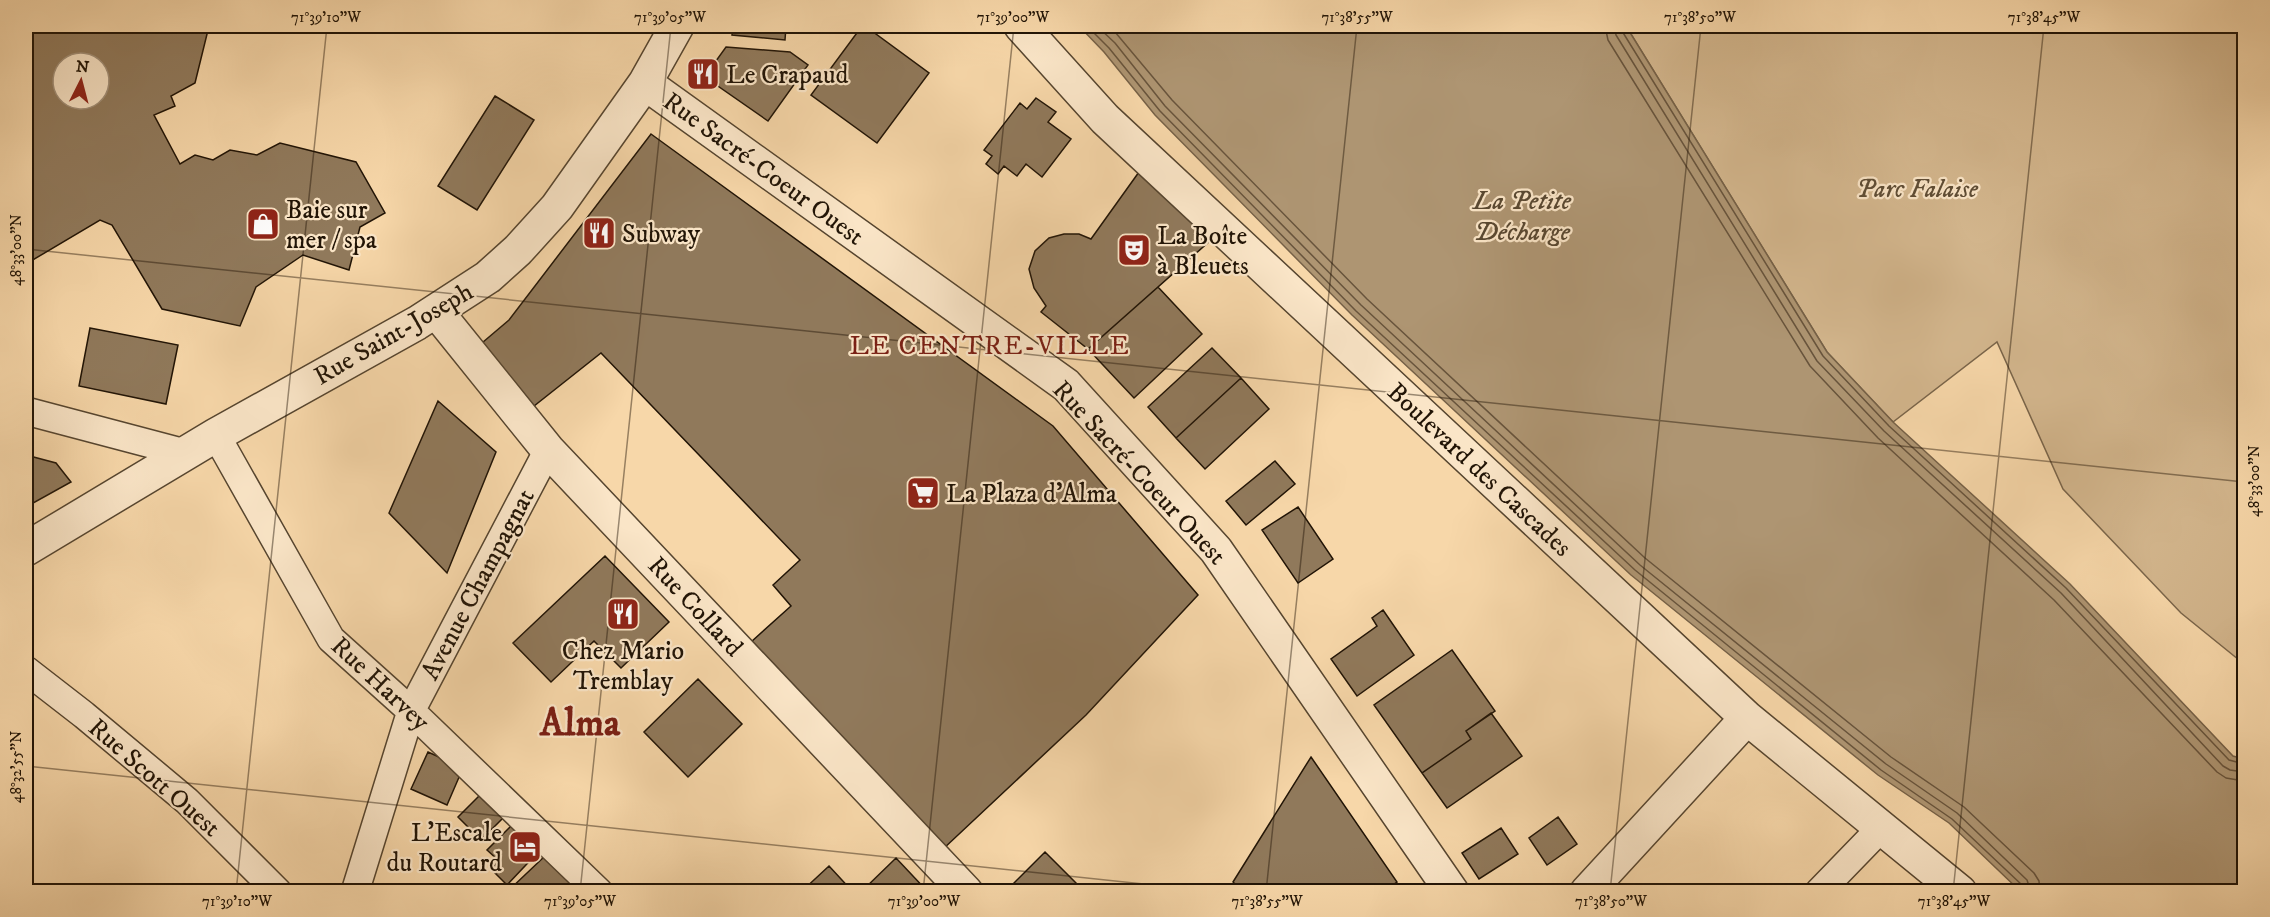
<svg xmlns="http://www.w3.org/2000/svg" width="2270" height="917" font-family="'IM FELL DW Pica',serif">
<rect width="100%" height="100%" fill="#f7d7a9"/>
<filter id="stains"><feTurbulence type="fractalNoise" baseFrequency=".00333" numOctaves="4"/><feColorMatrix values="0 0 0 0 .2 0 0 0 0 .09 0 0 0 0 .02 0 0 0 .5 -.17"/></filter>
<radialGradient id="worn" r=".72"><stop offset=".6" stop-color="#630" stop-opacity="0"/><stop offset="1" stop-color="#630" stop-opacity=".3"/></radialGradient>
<path fill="#d3b68d" stroke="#7a654a" stroke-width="1.5" d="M1626,26H2244V664L2181,613L2063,489L1997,342L1893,422L1827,352Z"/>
<path fill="#ae9572" stroke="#766147" stroke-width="1.5" d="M1079,26H1626L1827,352L1893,422L2070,584L2233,756L2244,759V891H2020L1949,823L1878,775L1631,575L1352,315L1155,115L1104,52Z"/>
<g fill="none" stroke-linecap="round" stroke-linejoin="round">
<path stroke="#68543c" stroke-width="1.5" d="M1087,26L1109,48L1160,111L1356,311L1635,570L1881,770L1952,819L2022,885L2024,892
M1097,26L1115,43L1165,106L1361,305L1640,565L1886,764L1957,813L2027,880L2031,892
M1110,26L1172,100L1367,299L1645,558L1891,757L1964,807L2034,873L2039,881L2040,892
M1605,26L1608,40L1810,366L1878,438L2054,600L2217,772L2226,778L2244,781
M1614,26L1616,35L1817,361L1884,431L2061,593L2223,766L2230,770L2244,772
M1621,26L1622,31L1823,356L1889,426L2066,588L2229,760L2244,764"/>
</g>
<path fill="#90795b" stroke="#211406" stroke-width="1.5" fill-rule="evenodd" d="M26,26H209L195,83L171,96L175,106L154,115L180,164L195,155L213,160L230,150L257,155L280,143L356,162L385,213L360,227L349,270L303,255L256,287L240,326L162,309L112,225L100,220L26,264ZM63,63H99V99H63Z
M733,26H786L785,40L732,35Z
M862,26H865L929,73L877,143L811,95Z
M726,47L790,52L808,65L768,121L715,84L708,72Z
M495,96L534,120L477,210L438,186Z
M1036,98L1056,112L1048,122L1071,139L1042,177L1026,164L1017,176L1004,166L998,174L986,164L992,156L984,150L1020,103L1027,109Z
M651,134L1053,426L1198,595L1086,715L942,850L751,642L791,606L773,585L800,560L601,353L529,410L476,348L509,320Z
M1144,165L1211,240L1088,349L1041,312L1046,306L1034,288L1029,269L1035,251L1049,238L1064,234H1079L1091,239Z
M1158,287L1202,334L1134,398L1088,349Z
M90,328L178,345L166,404L79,386Z
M1212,348L1241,378L1176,438L1148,407Z
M1241,378L1269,409L1205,469L1176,438Z
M438,401L496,452L447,573L389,513Z
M26,455L56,463L71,482L26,507Z
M1275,461L1295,484L1246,525L1226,501Z
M1298,507L1333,559L1298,583L1262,530Z
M605,556L669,622L621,668L594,641L551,682L513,643Z
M1383,610L1414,655L1357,696L1331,659L1377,626L1372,618Z
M1452,650L1495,711L1466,731L1471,739L1422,773L1374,705Z
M698,679L742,724L688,777L644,732Z
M1491,713L1522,756L1447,808L1422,773L1471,739L1466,731Z
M428,752L463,768L447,805L411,789Z
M1311,757L1397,882L1383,892H1243L1233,882Z
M484,791L507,814L481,840L458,817Z
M1558,817L1577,844L1547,865L1529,838Z
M515,822L542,848L507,885L491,869L499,861L487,850Z
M1501,828L1518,854L1479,879L1462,853Z
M1045,852L1085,892H1005Z
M546,855L579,892H507Z
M896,858L928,892H861Z
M829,866L853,892H801Z"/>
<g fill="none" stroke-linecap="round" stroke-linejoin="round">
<g stroke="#56452f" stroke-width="30">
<path id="minor" d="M26,411L185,453
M216,435L331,639L411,711L599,892
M26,670L84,715L187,801L278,892
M355,892L411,711L548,450
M1819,892L1881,828"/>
</g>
<g stroke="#56452f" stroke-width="36">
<path id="tertiary" d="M1021,26L1105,119L1747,718L1960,892
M645,83L1066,385L1216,550L1452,892
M436,311L548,450L966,892
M26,549L216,435L417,323L488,277L518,250L557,207L645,83L677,26
M1587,892L1747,718"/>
</g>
<use href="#minor" stroke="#fae5c7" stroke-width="27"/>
<use href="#tertiary" stroke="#fae5c7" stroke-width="33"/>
</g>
<path fill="none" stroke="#211406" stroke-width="1.5" stroke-opacity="0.45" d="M26,249L2244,482M26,766L1219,892M236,892L327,26M580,892L671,26M923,892L1014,26M1266,892L1357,26M1610,892L1701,26M1953,892L2044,26"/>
<defs>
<g id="restaurant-square" transform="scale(1.725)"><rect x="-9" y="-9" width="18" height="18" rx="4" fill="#8f2418" stroke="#fae5c7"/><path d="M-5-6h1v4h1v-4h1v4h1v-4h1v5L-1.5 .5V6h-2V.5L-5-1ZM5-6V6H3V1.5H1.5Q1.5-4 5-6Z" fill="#fff"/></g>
<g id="shop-square" transform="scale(1.725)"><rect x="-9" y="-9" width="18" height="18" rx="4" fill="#8f2418" stroke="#fae5c7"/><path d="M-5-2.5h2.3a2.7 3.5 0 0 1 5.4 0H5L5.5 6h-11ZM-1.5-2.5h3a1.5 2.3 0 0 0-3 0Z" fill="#fff"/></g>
<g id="theatre-square" transform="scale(1.725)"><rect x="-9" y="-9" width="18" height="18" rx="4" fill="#8f2418" stroke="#fae5c7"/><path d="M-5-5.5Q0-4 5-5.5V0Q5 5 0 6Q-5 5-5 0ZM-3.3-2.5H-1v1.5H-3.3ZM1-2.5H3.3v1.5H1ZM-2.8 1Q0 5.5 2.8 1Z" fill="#fff"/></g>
<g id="supermarket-square" transform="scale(1.725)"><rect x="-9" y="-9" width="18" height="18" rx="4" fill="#8f2418" stroke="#fae5c7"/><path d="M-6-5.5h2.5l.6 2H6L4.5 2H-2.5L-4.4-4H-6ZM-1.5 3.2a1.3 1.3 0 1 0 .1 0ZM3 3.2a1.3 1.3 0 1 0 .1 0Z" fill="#fff"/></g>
<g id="hotel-square" transform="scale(1.725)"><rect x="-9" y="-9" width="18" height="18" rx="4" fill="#8f2418" stroke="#fae5c7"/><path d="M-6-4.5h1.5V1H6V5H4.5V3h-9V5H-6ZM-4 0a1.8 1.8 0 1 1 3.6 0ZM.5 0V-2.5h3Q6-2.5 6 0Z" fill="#fff"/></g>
</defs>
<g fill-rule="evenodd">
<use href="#restaurant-square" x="703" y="74"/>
<use href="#shop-square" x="263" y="224"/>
<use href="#restaurant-square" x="599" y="233"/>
<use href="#theatre-square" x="1134" y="250"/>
<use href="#supermarket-square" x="923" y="493"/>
<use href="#restaurant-square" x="623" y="614"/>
<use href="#hotel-square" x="525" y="847"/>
</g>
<g text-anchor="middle" stroke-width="4.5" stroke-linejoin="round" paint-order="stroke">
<g font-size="26" fill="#211406" stroke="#fae5c7" text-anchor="start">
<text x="726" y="83">Le Crapaud</text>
<text x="286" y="218">Baie sur<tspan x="286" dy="30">mer / spa</tspan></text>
<text x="622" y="242">Subway</text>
<text x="1157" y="244">La Boîte<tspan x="1157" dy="30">à Bleuets</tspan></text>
<text x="946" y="502">La Plaza d'Alma</text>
<text x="623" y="659" text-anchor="middle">Chez Mario<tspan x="623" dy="30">Tremblay</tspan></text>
<text x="502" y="841" text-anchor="end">L'Escale<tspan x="502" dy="30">du Routard</tspan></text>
</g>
<g font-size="26" fill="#211406" stroke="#fae5c7">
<text transform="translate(764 168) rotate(36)" y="9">Rue Sacré-Coeur Ouest</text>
<text transform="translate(393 333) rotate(-30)" y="9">Rue Saint-Joseph</text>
<text transform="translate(1480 469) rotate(43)" y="9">Boulevard des Cascades</text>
<text transform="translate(1140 472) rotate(47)" y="9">Rue Sacré-Coeur Ouest</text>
<text transform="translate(477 584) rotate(-62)" y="9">Avenue Champagnat</text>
<text transform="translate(696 606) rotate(47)" y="9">Rue Collard</text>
<text transform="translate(381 683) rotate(43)" y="9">Rue Harvey</text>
<text transform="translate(155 777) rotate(41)" y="9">Rue Scott Ouest</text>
</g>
<g font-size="26" font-style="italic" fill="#5f4d35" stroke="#fae5c7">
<text x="1917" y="197">Parc Falaise</text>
</g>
<g font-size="27" font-style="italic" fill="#594831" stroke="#fae5c7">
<text x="1522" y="209">La Petite<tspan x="1522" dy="31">Décharge</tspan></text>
</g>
<g font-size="27" letter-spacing="1.5" fill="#7a1f14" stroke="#fae5c7">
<text x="990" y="354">LE CENTRE-VILLE</text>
</g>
<g font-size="38" font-weight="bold" fill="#7a1f14" stroke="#fae5c7">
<text x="580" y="735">Alma</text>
</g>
</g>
<rect width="2270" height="917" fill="none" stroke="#f7d7a9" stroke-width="66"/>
<g transform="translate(81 81) rotate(6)"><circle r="28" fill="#fae5c7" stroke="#a3917a" stroke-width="1.5"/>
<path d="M0-4.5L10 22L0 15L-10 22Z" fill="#8f2418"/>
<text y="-9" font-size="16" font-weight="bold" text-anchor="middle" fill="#211406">N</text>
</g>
<rect x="33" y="33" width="2204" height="851" fill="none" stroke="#211406" stroke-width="2"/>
<g font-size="15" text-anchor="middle" fill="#211406">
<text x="326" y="22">71°39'10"W</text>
<text x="670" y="22">71°39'05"W</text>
<text x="1013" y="22">71°39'00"W</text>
<text x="1357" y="22">71°38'55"W</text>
<text x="1700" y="22">71°38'50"W</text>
<text x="2044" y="22">71°38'45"W</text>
<text transform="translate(16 250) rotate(-90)" y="5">48°33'00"N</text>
<text transform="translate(2254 481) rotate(-90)" y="5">48°33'00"N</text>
<text transform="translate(16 767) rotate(-90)" y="5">48°32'55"N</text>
<text x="237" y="906">71°39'10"W</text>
<text x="580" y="906">71°39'05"W</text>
<text x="924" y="906">71°39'00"W</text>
<text x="1267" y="906">71°38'55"W</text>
<text x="1611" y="906">71°38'50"W</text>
<text x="1954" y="906">71°38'45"W</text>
</g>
<rect width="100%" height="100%" filter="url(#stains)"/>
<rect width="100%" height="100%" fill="url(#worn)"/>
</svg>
